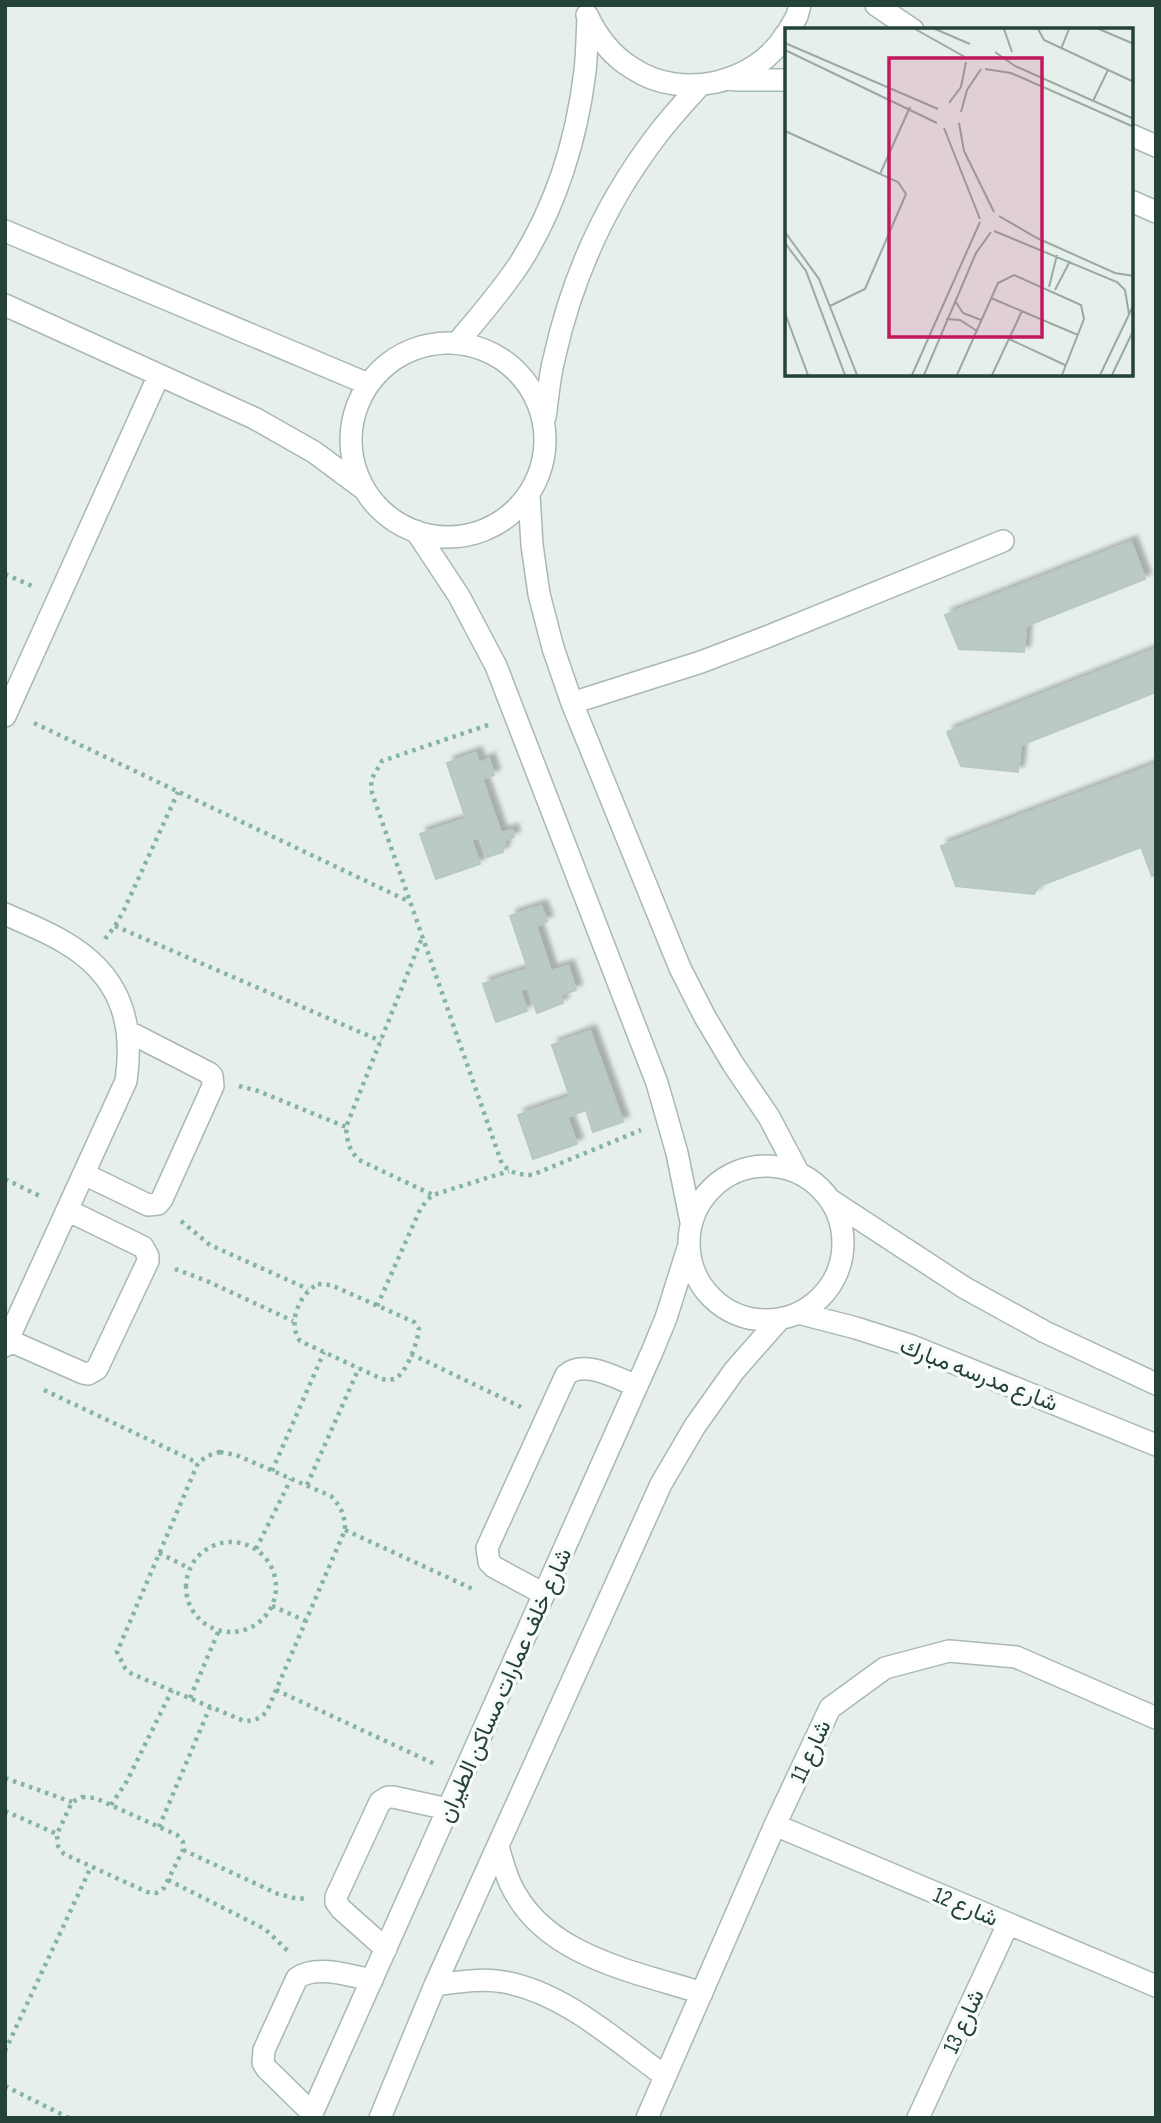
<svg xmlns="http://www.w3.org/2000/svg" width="1161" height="2123" font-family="'Sofia Sans Condensed',Vazirmatn,sans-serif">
<defs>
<filter id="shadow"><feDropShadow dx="6" dy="-6" stdDeviation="2" flood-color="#0004"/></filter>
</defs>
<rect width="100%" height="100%" fill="#e6efeb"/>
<path fill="#bbcac4" stroke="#b8c9c2" stroke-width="2" filter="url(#shadow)" d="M1131,542L1145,579L1026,626L1024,652L959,649L945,615Z
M1156,649V692L1021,745L1018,772L961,766L947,732Z
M476,753L479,763L489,759L494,775L482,779L501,833L512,830L514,837L505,840L503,852L487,857L480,837L471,840L480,864L436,879L420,834L466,819L447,763Z
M1156,764V874L1152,876L1141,847L1039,886L1034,894L956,886L941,846Z
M541,906L547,921L536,926L551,971L568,966L576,990L560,995L563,1003L537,1013L528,987L520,990L527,1011L496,1022L483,984L528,969L510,916Z
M590,1031L623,1122L593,1132L586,1110L567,1117L577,1144L533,1159L518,1115L570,1097L552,1045Z"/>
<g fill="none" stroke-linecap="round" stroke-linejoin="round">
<g stroke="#a8b8b2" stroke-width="24">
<path id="minor" d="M876,5L913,30
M587,15C597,36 612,56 632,68C681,101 756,84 786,34
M789,30L797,16L800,5
M735,80H786
M1131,135L1156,146
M1131,201L1156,212
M5,231L368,384
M5,305L254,418L314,452L364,489
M457,343C479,317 501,292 520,263C556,206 577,138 585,71C587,54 587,35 588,18
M351 440a97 97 0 1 1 194 0a97 97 0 1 1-194 0Z
M545,417C548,398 549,378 554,359C572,277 607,200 658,134C671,117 686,101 700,85
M529,495L532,545L539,594L553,648L572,703L680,968L705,1017L733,1064L769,1117L798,1172
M416,531L459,596L496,666L657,1083L677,1153L691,1222
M572,703L701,662L769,636L1003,541
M5,716L159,375
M5,914C25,923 46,931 64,942C119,974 135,1020 126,1081L5,1346
M689 1243a77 77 0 1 1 154 0a77 77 0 1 1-154 0Z
M84,1174L148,1205L158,1204L162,1199L213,1086L212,1076L209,1073L129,1032
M832,1201L965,1288L1045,1332L1156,1384
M798,1313L856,1328L912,1346L1156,1445
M8,1340L83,1373L88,1374L97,1369L148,1261V1256L143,1247L67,1210
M544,1594L494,1567L489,1562L487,1548L566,1375C584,1359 616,1378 637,1386
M775,1825L1156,1986
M498,1847C502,1859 505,1872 510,1883C543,1956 633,1971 702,1993
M386,1949L341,1909L336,1902V1897L380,1802L388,1797H393L448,1809
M435,1985C458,1982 482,1978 504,1982C565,1993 616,2041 665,2076
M312,2113L267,2069L263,2063L264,2050L297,1978C317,1964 350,1976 372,1980
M310,2118L652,1352L666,1318L688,1248
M380,2118L435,1985L661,1484L695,1426L734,1371L778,1321
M647,2118L775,1825L830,1708L885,1668L949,1651L1016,1657L1156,1718
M918,2118L1008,1924"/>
</g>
<path stroke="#86b3a5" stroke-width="4.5" stroke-dasharray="3.5 5" stroke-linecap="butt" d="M5,574L32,586
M34,723L408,901
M488,725L382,761L371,780L372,793L502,1164C511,1173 519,1175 532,1175L641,1130
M115,926L381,1041
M105,939L115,926L124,910L178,792
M421,940L346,1127C347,1141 349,1150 359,1160L433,1195
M239,1086L258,1091L346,1127
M5,1179L42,1197
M181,1221L210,1245L308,1289
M175,1269L207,1281L293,1321
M318,1284L331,1285L414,1322L419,1329C418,1341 406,1375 394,1379C390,1380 386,1380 382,1379L300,1341C287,1323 299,1294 318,1284Z
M377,1306L419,1212L426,1201L433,1195L509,1171
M411,1354L521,1407
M44,1390L198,1463
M220,1452L236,1455L331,1496C341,1507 345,1515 345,1530L267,1711C260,1719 254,1721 244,1721L132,1674L125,1668L117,1652L198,1463L207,1456Z
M272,1471L324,1352
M307,1485L359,1368
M345,1530L475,1590
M186 1587a45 45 0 1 1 90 0a45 45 0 1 1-90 0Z
M256,1549L291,1479
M159,1553L189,1568
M272,1606L306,1621
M276,1690L437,1765
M190,1698L219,1630
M5,1778L72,1802
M82,1797L95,1798L177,1835L183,1842V1850L164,1888L156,1893L147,1892L64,1854L58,1846L57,1834L72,1802Z
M111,1805L127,1781L172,1690
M5,1811L57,1834
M159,1827L210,1707
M183,1850L278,1894L294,1898L308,1899
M168,1880L265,1929L289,1952
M5,2051L91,1867
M5,2086L69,2118"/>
<use href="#minor" stroke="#fff" stroke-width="21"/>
</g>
<g text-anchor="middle" stroke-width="7" stroke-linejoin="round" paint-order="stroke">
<g font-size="23" fill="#24423a" stroke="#f7fbf9">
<text transform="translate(979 1374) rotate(21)" y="8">شارع مدرسه مبارك</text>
<text transform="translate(504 1685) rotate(-66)" y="8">شارع خلف عمارات مساكن الطيران</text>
<text transform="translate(810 1751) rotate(-65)" y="8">شارع 11</text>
<text transform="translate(966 1906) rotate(23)" y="8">شارع 12</text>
<text transform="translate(963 2021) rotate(-65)" y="8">شارع 13</text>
</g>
</g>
<g transform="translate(785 28)">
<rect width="348" height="348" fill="#e6efeb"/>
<path fill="none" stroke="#98aaa4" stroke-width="2" d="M130,1L180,29M150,1L185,16M219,1L227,24M253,1L259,12L349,54M314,1L349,16M0,15L153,81M276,21L284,1M0,22L152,95M210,24L230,38L349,91M200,41L226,45L349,99M308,73L323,42M164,75L176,59L181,34M176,84L182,62L196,41M174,95L179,123L209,184M159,100L195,191M0,103L113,154L121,166L80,261L45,278M95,146L125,79M214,188L252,210L330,245L349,248M209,203L332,254L340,262L344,286M0,204L34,251L72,347M0,215L21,243L60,347M264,259L272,227M270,262L285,233M206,270L293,307M170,273L178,285L196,292M0,285L23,347M161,291L175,292L192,303M224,311L280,337M127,347L195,194M139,347L191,225L206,204M172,347L213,255L229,247L296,277L299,291L277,347M207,347L237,283M315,347L349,276M327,347L349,301"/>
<path fill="#c2185b" fill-opacity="0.15" stroke="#c2185b" stroke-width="3.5" d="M104,30H257V309H104Z"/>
<rect width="348" height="348" fill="none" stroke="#24423a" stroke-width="3.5"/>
</g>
<rect width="1161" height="2123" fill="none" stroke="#24423a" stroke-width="14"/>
</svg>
